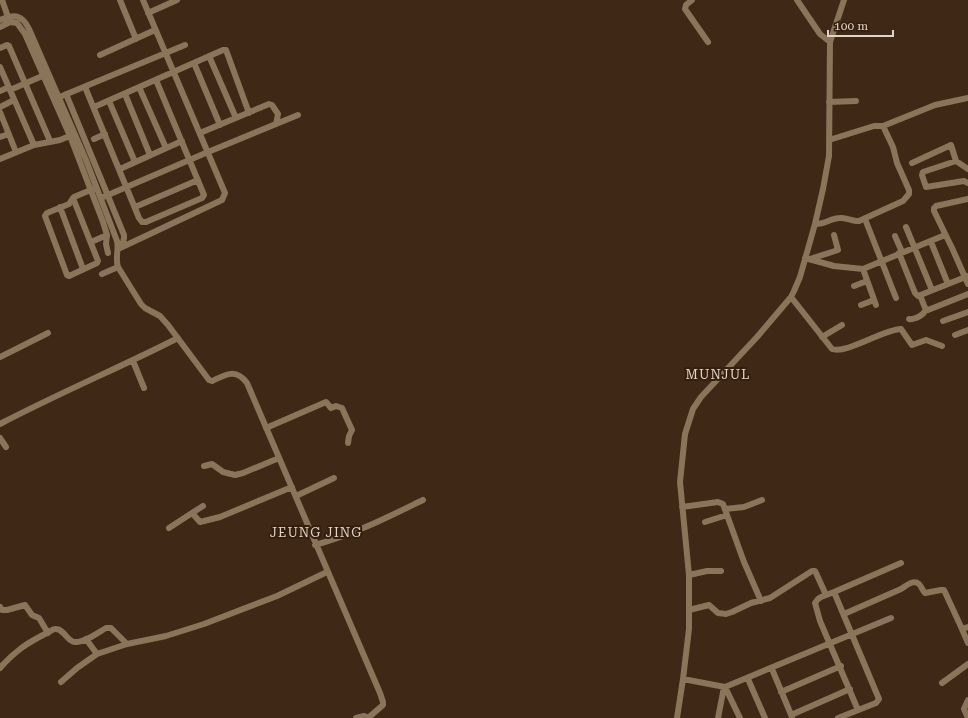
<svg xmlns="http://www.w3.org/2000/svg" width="968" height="718" font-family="'Roboto Serif',serif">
<rect width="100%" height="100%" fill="#402816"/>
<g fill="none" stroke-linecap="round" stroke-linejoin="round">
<path stroke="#8a755a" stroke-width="6" d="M2,0L8,17
M120,0L136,39
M692,0L686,5L685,9L708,42
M797,0L820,34L830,42
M148,13L177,0
M0,20C14,14 22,14 29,29L86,160L117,241C119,250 115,258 118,267L141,304L145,308L160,316L168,325L209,380L212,381C227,374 236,368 247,383L380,693L383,702V705L368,718
M0,27L10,22L17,23L25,34L70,136L103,222L107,235L106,244L108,253
M0,48L7,45L9,46L50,141
M100,55L155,30
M209,56L236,118
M194,63L220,125
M0,67L34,145
M85,87L139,218L142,222H146L202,198L204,195L156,80
M139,87L166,148
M10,90L47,74
M0,91L9,87
M66,94L124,235V238L122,247
M125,94L150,155
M62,96L185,45
M109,101L135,162
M829,102L856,101
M0,107L14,100
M94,107L223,50H226L249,113
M0,112L16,152
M200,133L269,104L272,105L278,114L276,124
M0,137L9,134
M94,139L105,134
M829,140L874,126H883L935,105L968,98
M0,159L34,145L60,140L72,135
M956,161L923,172L922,175L926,187L964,181L968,183
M912,163L951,145L956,161L968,169
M120,169L182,141
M73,198L98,261L97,263L69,276L67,275L45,216L47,213L69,204L74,197L93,189
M101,198L208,152L298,115
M968,199L936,206L934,208V211L953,250L968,284
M60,207L83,269
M135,207L198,180
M865,219L896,298
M815,224C824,225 831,218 840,218C847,217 853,222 859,221L903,201L909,194V190L897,163L893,147L883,126
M906,227L932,290
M895,236L902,252
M91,242L107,235
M931,242L948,284
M118,249L222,200L225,193L143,0
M899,253L915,293L918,296L968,276
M805,258L834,266L863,269L945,235
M810,259L838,250L834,235
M863,269L876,305
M102,274L118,267
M854,286L867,281
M920,295L925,308L928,310L968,294
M791,297L832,349C847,354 882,330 901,329L912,345L926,340L942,346
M861,305L874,300
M909,319C915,320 924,315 926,309
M943,321L968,312
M955,335L968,330
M822,337L842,325
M0,357L48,333
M133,361L144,388
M0,424C59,393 119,368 178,338
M266,428L326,402L331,408L336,406L342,408L352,430L349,436L348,443
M0,438L6,447
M204,466L212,464L223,472L235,475L243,473L279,458
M296,496L334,478
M682,507L718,502L723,504L744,562L761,601
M725,509L744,507L762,500
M192,513L203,506
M705,522L727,515
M169,528L192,513L200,522L220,517L292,487
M315,545C353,535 388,517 423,500
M689,575L707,571H721
M834,592L879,699L876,703L838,718
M0,607L2,610H7L25,605L32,615L39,618L48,633
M689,610L709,605L718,613L726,614L732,612L751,603L770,598L812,571H815L816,573L826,595
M844,614L901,589C906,586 913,579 919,584C922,587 922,590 925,593L941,590H944L962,629
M968,627L962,629L968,643
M86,639L97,654
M0,668C15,651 27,643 47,633C49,632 53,629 55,629C64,628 67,642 75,642C84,643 99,632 106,628H111L127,644
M772,669L792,717
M683,679L725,687L891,618
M748,679L765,718
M61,682L77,668L97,654L127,644L166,636L204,624L277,596L327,572
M942,683L968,664
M725,687L740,718
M781,692L841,666
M858,710L820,621L815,603L818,599L821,597L834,592L901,563
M791,715L850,689
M356,718L364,716L368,718
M677,718L683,679L689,629V575L680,482L685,434L693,409L701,397L757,337L791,297L794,291L800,277L815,224L823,189L829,156L830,42L844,0
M718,718L724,687
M968,718L964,709L968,700"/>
</g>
<g text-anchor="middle" stroke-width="4" stroke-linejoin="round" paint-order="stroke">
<g font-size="13" letter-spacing="1" fill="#e2d3c8" stroke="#351e0c">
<text x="718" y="379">MUNJUL</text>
<text x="316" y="537">JEUNG JING</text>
</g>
</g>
<path d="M828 30v6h65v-6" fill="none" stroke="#e2d3c8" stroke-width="2"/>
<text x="834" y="30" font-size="12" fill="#e2d3c8" stroke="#351e0c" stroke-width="3" paint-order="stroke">100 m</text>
</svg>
